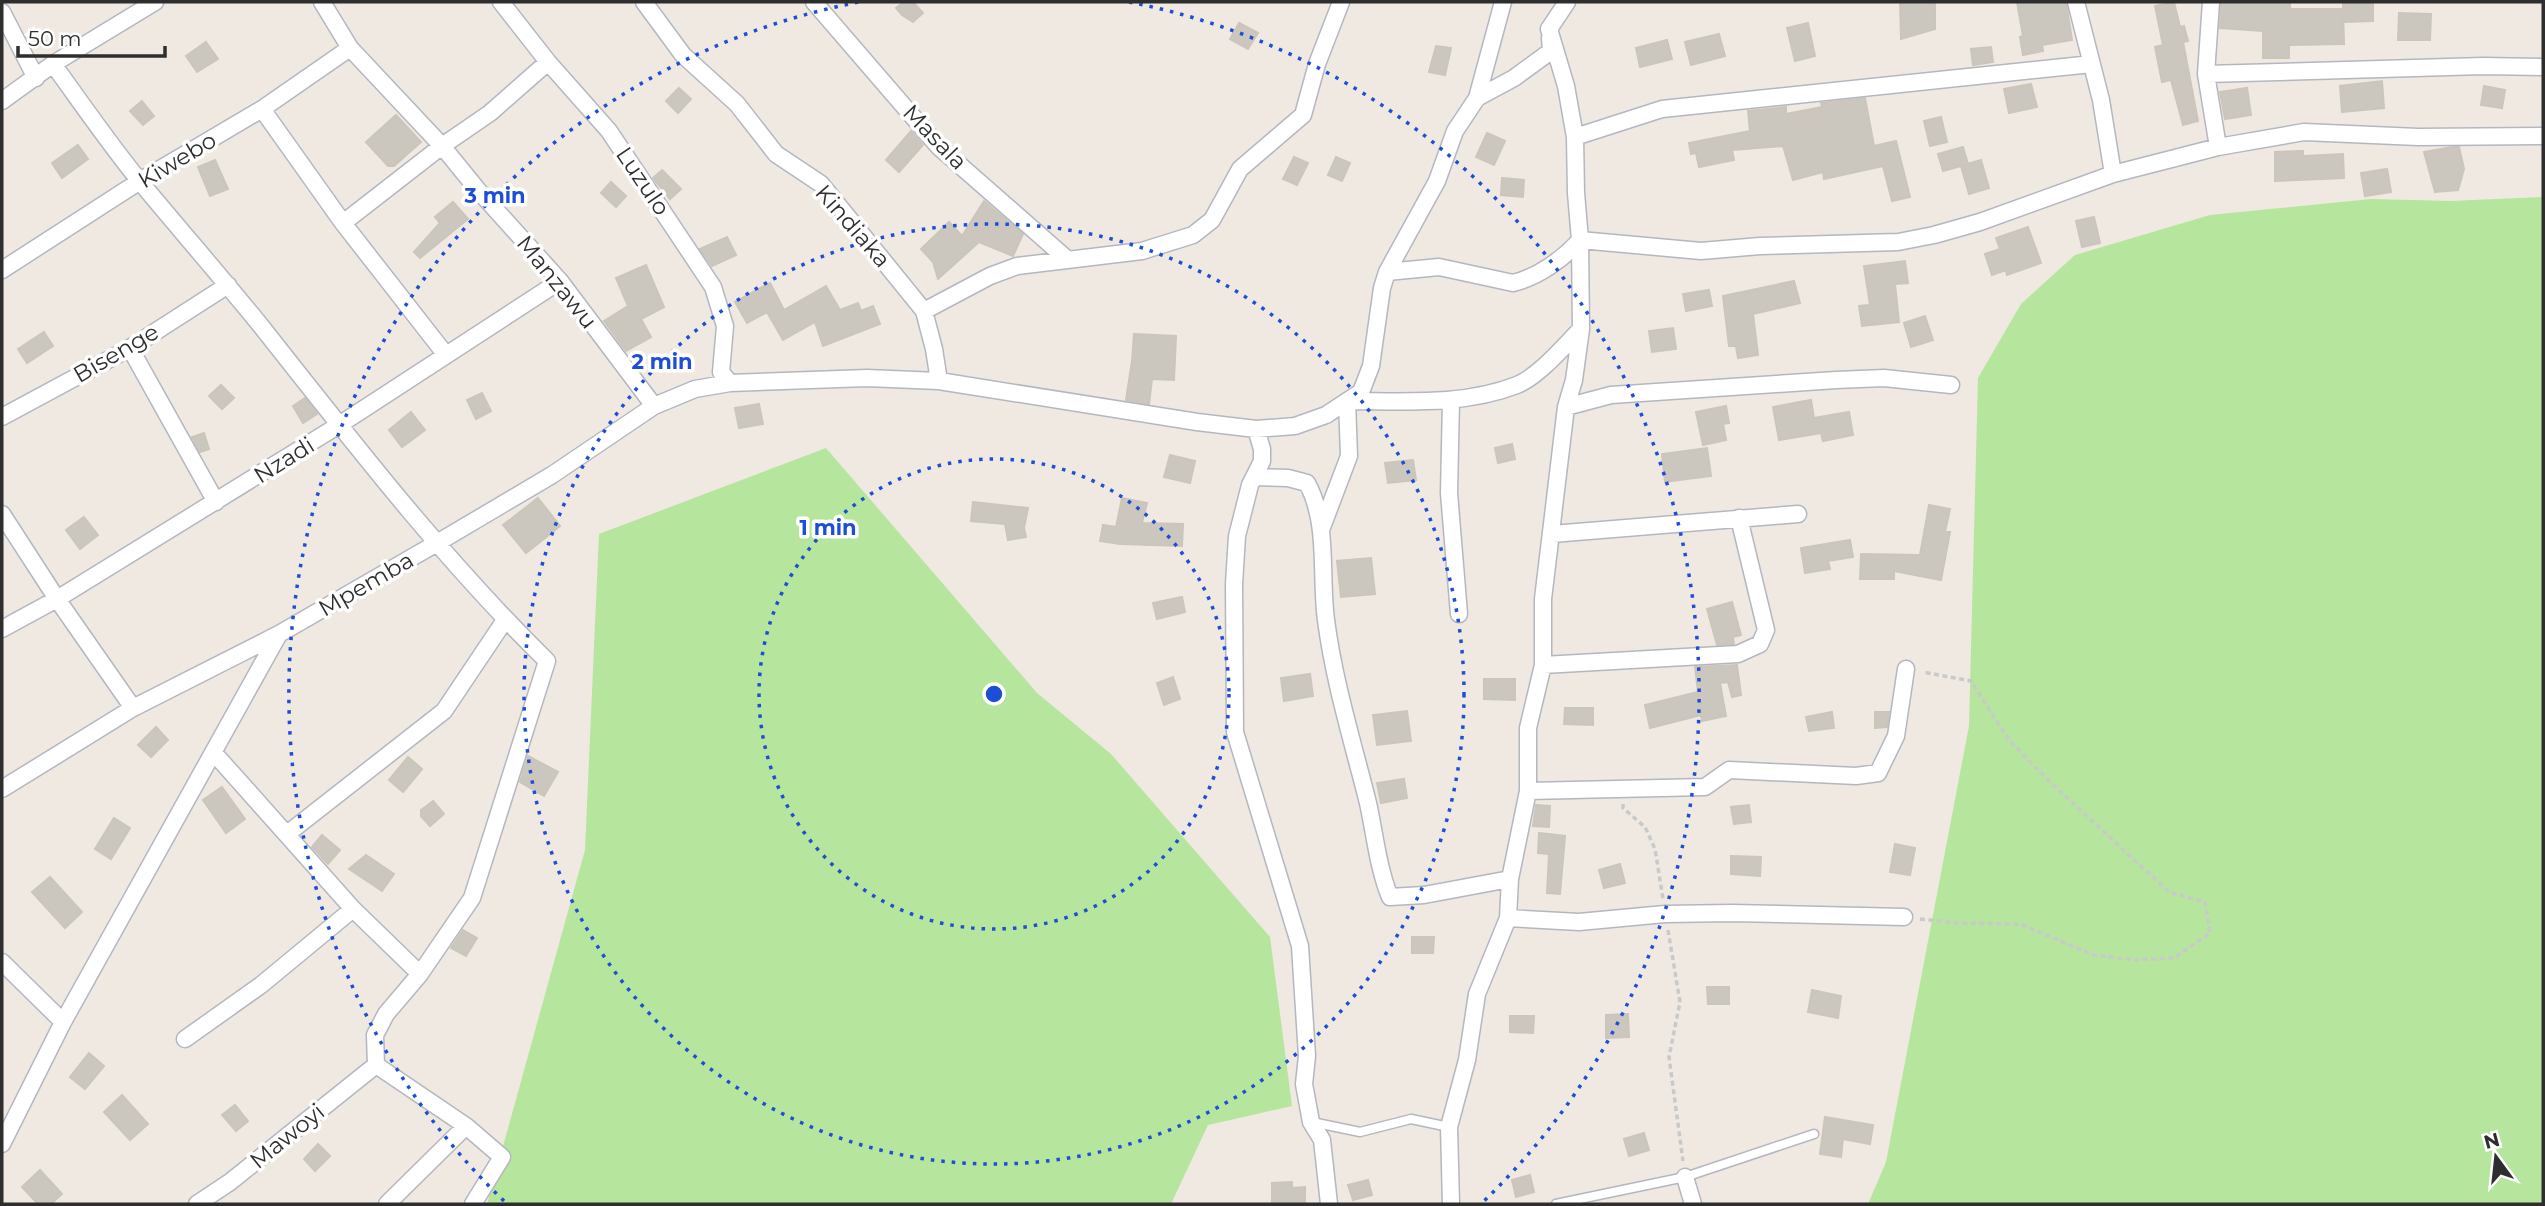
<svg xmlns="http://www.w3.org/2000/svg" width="2545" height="1206" font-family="Montserrat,sans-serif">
<rect width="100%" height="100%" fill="#efe9e1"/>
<path fill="#b6e59e" d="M2543,197V1204H1868L1886,1162L1969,726L1978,378L2021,304L2075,255L2210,215L2371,199L2451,201Z
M826,448L1037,693L1111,754L1270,937L1292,1106L1208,1125L1171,1204H487L585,850L599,534Z"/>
<path fill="#cbc7bf" stroke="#cbc5ba" stroke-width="2" d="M904,2H913L923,13L913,22L902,15L896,8Z
M1900,2H1935V29L1901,39Z
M2017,2H2066L2072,40L2042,45L2043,51L2023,55L2020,37L2023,36Z
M2174,2L2180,27L2184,26L2188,41L2183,42L2198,121L2183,125L2171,80L2162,82L2155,47L2163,45L2155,6Z
M2221,2H2290V9H2343L2344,44L2289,45V58H2263V31L2220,28Z
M2343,4H2373V21L2344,22Z
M2399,13L2431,14L2430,40H2398Z
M1239,23L1258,33L1248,49L1230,39Z
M1808,23L1815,56L1795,61L1787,28Z
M1719,34L1725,56L1691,65L1685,42Z
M1667,40L1672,59L1640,67L1636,48Z
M206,42L218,59L197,72L186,56Z
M1436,46L1451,48L1445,75L1429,72Z
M1991,47L1993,62L1973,65L1971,49Z
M2382,81L2384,108L2342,112L2340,86Z
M2031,84L2037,107L2009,113L2004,89Z
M2484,86L2505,90L2502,108L2481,105Z
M679,88L691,99L678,113L666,101Z
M2247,88L2251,115L2225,119L2220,92Z
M1865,98L1874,146L1896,141L1910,197L1892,201L1883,166L1824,179L1823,172L1793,180L1783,146L1732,150L1734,160L1699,167L1696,153L1691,154L1689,143L1750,131L1748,111L1786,107V114L1822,107L1821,103Z
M142,101L154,116L143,125L130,111Z
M396,115L421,142L394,166H388L366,142Z
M1941,117L1947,142L1930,146L1924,121Z
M911,131L923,145L899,172L886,160Z
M1487,133L1505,141L1494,165L1476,157Z
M78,145L88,159L62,178L52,163Z
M1963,147L1968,164L1943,171L1938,154Z
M2452,147H2459L2464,169L2458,190L2435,192L2424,152Z
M2303,151V156L2343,154L2344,178L2275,181V152Z
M1294,157L1308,163L1297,185L1283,179Z
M1336,157L1350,163L1342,181L1328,175Z
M215,160L228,189L210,196L198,167Z
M1981,160L1989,188L1969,194L1961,166Z
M2387,169L2391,192L2365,196L2361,173Z
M662,170L681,189L670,199L653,178Z
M1502,178L1524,180L1523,197L1501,195Z
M611,182L626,196L616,207L601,193Z
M984,201L1023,234L1013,256L979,242L938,279L933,262L921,249L949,222L962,236Z
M453,202L468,219L420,258L414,252L440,223L435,217Z
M2094,217L2100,243L2082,247L2076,221Z
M2028,227L2041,263L2007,275L2006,270L1992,275L1985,254L2000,249L1996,238Z
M727,237L736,255L712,266L700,249Z
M1905,261L1908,283L1895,284L1899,322L1862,326L1859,306L1870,305L1864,266Z
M646,265L664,307L641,319L651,337L626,351L604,321L628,306L616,278Z
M1794,281L1800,303L1753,314L1758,355L1738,358L1736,346H1729L1723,296Z
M770,283L784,310L826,286L840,310L858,303L861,311L873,306L880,324L823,346L815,322L783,340L767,312L747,323L735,302Z
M1709,290L1712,306L1686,311L1683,294Z
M1925,316L1933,340L1911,347L1904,323Z
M1673,328L1676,349L1652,352L1649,331Z
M44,332L53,346L27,363L18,349Z
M1134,334L1176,336L1174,380L1152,379L1149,404L1126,400L1132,361Z
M221,385L234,398L222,409L209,396Z
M482,393L491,411L476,419L467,400Z
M305,398L317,414L303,423L293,406Z
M1811,400L1814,418L1849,412L1853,435L1823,441L1821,433L1779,440L1773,407Z
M759,404L763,424L739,428L735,408Z
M1726,406L1729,423L1723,424L1726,440L1703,445L1696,412Z
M411,412L425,430L402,447L389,430Z
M204,433L209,449L200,452L192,437Z
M1512,444L1515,459L1498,463L1495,448Z
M1707,448L1711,476L1665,482L1662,454Z
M1170,455L1195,461L1190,483L1164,477Z
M1413,460L1416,480L1388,483L1385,463Z
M538,498L560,526L526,553L503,525Z
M1122,498L1147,503L1142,523L1183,524L1182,546L1120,544L1100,541L1103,525L1116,527Z
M973,502L1028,508L1024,528L1026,537L1008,540L1005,524L971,521Z
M1929,505L1950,509L1945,532H1950L1941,580L1894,571V579H1860L1861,554L1920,555Z
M84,517L98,535L80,549L66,530Z
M1850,540L1853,557L1828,561L1830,569L1805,573L1801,548Z
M1371,558L1375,594L1341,597L1337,561Z
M1182,597L1185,612L1157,619L1153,603Z
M1732,602L1741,635L1733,637L1734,644L1717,645L1707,609Z
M1737,665L1741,695L1732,697L1728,682L1720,683L1726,716L1702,721L1701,715L1650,728L1645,705L1698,692L1695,667Z
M1310,674L1313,696L1284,701L1281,678Z
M1173,677L1180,699L1164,705L1157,683Z
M1484,679H1515V700L1484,699Z
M1565,708H1593V725L1564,724Z
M1407,711L1411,741L1377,745L1373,715Z
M1832,712L1834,728L1809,731L1806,717Z
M1875,712H1889L1887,727L1875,728Z
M156,727L168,740L151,757L138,745Z
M528,756L558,772L544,796L520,782Z
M408,757L422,769L403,792L389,780Z
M1404,779L1407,798L1381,803L1377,783Z
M222,787L245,819L226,833L203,800Z
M433,801L444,814L430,826L421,816V810Z
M1536,805L1550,806L1549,827L1533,826Z
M1749,805L1751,822L1734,824L1731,807Z
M114,818L130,828L111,859L95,849Z
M1539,833L1565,836L1560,894L1547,893L1549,854L1538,853Z
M322,835L340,850L328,864L312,847Z
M1895,844L1915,848L1910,875L1890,872Z
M366,855L394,874L382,891L349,869Z
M1731,856L1761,857L1760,876L1731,874Z
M1620,864L1625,883L1604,888L1599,870Z
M50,877L82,912L65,928L32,892Z
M463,930L477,938L466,956L451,948Z
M1412,937H1434L1433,953H1412Z
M1707,987H1729V1004H1708Z
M1812,990L1841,996L1838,1018L1808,1012Z
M1628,1014L1629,1037L1606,1038V1015Z
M1510,1016H1534L1533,1033L1510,1032Z
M89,1053L104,1066L85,1089L70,1077Z
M122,1095L148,1124L130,1140L104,1112Z
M235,1105L248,1121L236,1131L222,1115Z
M1825,1117L1873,1125L1870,1144L1843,1139L1841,1157L1820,1154Z
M1644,1133L1649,1150L1629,1156L1624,1139Z
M318,1144L330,1156L315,1171L304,1159Z
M40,1170L62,1194L51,1204H38L22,1187Z
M1530,1175L1534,1192L1516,1197L1512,1180Z
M1368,1180L1372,1195L1353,1200L1348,1185Z
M1292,1182V1188L1305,1187V1204H1272V1183Z"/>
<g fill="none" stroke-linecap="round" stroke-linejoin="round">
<g stroke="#b4b7c1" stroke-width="11">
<path id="lane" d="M1312,1122L1360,1132L1411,1119L1449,1127
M1556,1204L1685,1177L1814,1134"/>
</g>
<g stroke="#b4b7c1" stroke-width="19">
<path id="street" d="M322,2L350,48L442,146L477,189L560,281L654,406
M501,2L548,62L609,131L713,287L725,326L721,372L730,383
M644,2L683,55L737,104L776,154L821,184L924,311L934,349L939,381
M814,2L939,147L1068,260
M2076,2L2101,100L2113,174
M2211,2L2206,74L2218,147
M2,12L36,78
M53,64C82,104 110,145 142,184C181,231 222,278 261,326C352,441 442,558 547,661L472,898L420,974L386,1014L375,1035L376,1065L466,1126L502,1157L473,1204
M2206,74L2483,66L2543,67
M1477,98L1514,78L1551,51L1550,38
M2,101L53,64L155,2
M262,109L343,223L446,355
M1575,137L1662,109L2092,64
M343,223L442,146L490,113L548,62
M2,270L140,181L262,109L350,48
M1387,272L1439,267L1513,283C1538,277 1563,259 1580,240L1701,251L1760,246L1898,242L1934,235L1980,222L2113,174L2218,147L2304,132L2418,137L2543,136
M924,311L990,276L1017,266L1142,251L1193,235L1212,220L1240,169L1303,115L1317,64L1341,2
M130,348L216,502
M1451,401L1449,493L1459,614
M1566,407L1611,395L1836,380L1884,378L1951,385
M2,417L130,348L228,285
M1256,429L1262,449V461L1250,485L1237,536L1234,584L1235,732L1300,946L1307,1056L1304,1084L1311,1122L1322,1140L1329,1204
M1255,477L1288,478L1307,483C1329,523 1320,576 1326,620C1334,682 1353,743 1368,803C1375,835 1378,868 1390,897L1424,895L1510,879
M2,514L57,599L133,708
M1321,530L1349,456L1347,401C1404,401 1463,406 1517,385C1539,376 1564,346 1581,329
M1552,534L1798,514
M2,629L57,599L339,425L560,281
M1543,665L1738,654L1760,644L1766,630L1739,518
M214,753L353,909L420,974
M2,789L133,708L279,634L437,543L552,475L654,406L695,389L730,383L867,378L939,381L1197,422L1256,429L1295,426L1326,415L1361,392L1371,366L1382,288L1387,272L1437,181L1455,131L1477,98L1503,2
M1528,791L1705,787L1729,770L1856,776L1878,773L1896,736L1906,669
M287,834L444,711L505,620
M1508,918L1579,922L1665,914L1732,913L1904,917
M2,962L63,1022
M185,1039L261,985L353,909
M2,1144L63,1022L279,634
M1685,1177L1693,1204
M197,1204L230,1182L376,1065
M387,1204L466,1126
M1451,1204L1449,1127L1467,1060L1477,994L1508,918L1510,879L1528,791V728L1543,665V599L1566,407L1574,380L1581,329L1580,240L1576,193L1575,137L1566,86L1549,29L1567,2"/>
</g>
<path stroke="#c9c9c9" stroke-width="3.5" stroke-dasharray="5 3.5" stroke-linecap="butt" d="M1623,804V808L1645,827L1655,849L1663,899
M1920,919L1959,923L2020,924L2094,955L2135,960L2174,958L2210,933L2205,902L2169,892L2049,781L2008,739L1971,681L1923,672
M1668,930L1680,1002L1669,1057L1683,1161"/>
<use href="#lane" stroke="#fff" stroke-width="8"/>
<use href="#street" stroke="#fff" stroke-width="16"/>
</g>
<g fill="none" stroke="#1d4ed8" stroke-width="3.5" stroke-dasharray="3.5 7">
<circle cx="994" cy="694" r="235"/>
<circle cx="994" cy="694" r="470"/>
<path d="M504 1201A705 705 0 0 1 859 2M1129 2A705 705 0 0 1 1484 1201"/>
</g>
<g text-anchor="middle" stroke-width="7" stroke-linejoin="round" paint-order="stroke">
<g font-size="23" fill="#2e2e2e" stroke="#fff">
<text transform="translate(935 137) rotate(46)" y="8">Masala</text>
<text transform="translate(177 160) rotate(-31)" y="8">Kiwebo</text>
<text transform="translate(643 181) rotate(56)" y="8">Luzulo</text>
<text transform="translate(853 226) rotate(49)" y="8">Kindiaka</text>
<text transform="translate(557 282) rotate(51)" y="8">Manzawu</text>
<text transform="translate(116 353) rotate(-30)" y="8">Bisenge</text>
<text transform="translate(284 460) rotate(-32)" y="8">Nzadi</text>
<text transform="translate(366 584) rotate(-30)" y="8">Mpemba</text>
<text transform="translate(287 1136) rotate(-39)" y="8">Mawoyi</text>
</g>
</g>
<circle cx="994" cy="694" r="10" fill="#1d4ed8" stroke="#fff" stroke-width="3.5"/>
<g font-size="21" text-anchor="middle" font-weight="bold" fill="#1d4ed8" stroke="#fff" stroke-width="7" stroke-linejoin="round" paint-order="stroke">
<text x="495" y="203">3 min</text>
<text x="662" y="369">2 min</text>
<text x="828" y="535">1 min</text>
</g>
<rect width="2545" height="1206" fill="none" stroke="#2e2e2e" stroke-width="7"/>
<g transform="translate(2496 1157) rotate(345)" stroke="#ffffff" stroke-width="5" paint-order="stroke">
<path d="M0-5L12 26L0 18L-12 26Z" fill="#2e2e2e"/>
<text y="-10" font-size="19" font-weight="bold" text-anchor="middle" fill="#2e2e2e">N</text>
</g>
<path d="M18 46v10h147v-10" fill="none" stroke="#2e2e2e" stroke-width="3.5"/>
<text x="28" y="46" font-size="21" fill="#2e2e2e" stroke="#ffffff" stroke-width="5" paint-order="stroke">50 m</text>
</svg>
